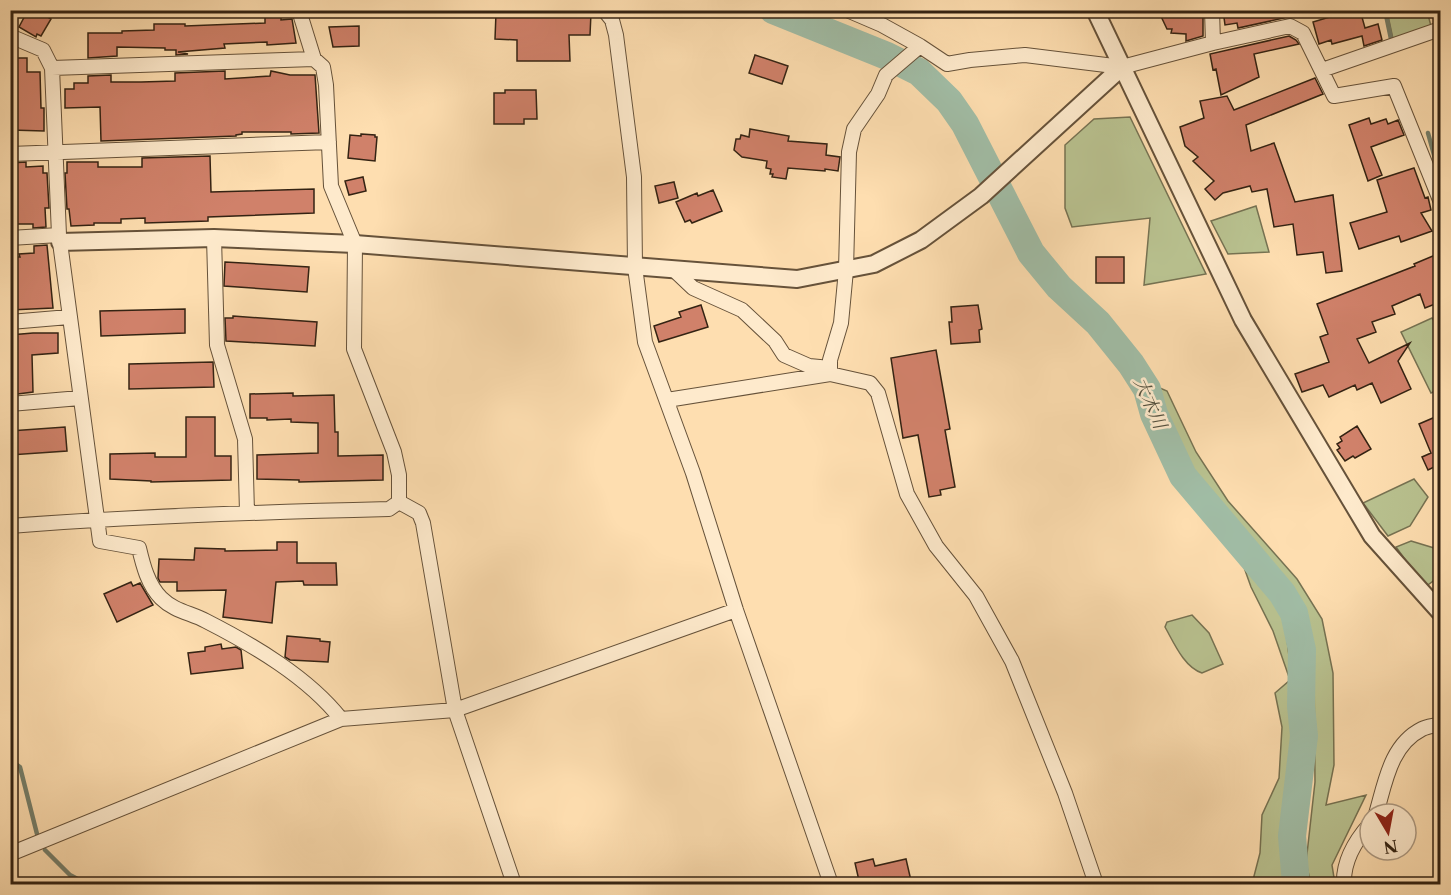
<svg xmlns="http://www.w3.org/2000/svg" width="1451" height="895" font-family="'Libre Caslon Text','Noto Serif JP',serif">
<rect width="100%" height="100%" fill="#fedeb0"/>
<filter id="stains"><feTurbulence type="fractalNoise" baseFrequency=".00333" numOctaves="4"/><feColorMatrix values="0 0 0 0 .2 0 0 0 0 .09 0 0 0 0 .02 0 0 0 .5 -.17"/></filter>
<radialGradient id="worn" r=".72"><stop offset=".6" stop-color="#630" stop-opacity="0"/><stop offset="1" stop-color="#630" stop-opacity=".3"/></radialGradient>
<path fill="#b9c290" stroke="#767252" stroke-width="1.5" d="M1387,11H1427L1431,26L1393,39Z
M1130,117L1206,274L1144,285L1150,218L1072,227L1065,208V145L1094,119Z
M1256,206L1269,252L1228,254L1211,221Z
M1432,318L1440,329V389L1431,393L1401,332Z
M1153,385L1167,391L1196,452L1228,501L1297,579L1322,619L1333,673L1334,765L1326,805L1366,795L1332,865L1335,884H1311L1306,863L1315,782L1314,666L1302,614L1288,590L1187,469L1161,416Z
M1414,479L1428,497L1410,526L1388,536L1363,503Z
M1411,541L1434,548L1440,555V576L1425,587L1396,547Z
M1241,559L1265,586L1285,622L1299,742L1283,835L1289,884H1255L1253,880L1260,853L1262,815L1279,778L1282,727L1275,693L1290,680L1273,631L1251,587Z
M1192,615L1209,633L1223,664L1202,673C1184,667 1174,643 1165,627L1167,622Z"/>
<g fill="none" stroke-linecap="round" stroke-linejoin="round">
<path stroke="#757f6b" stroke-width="4.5" d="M1385,10L1391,39
M1428,133L1439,173
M10,760L20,767L37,834
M45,850L70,875L87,884"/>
<path stroke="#a1bda6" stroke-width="28" d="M773,10L887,56L919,72L949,101L965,124L1031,253L1059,287L1098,323L1131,364L1147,389L1154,414L1183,476L1282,593L1294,613L1302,650L1301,706L1304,736L1292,836L1296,884"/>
</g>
<path fill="#d0816a" stroke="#342313" stroke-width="1.5" d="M28,10H36L51,19L41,36L37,34L36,37L19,27Z
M265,10H281V20L292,19L296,43L267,45V42L224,44L225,48L178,52L188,54L176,55V50H165V48L117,47V56L88,58V33H122V31L154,30V24H185V26L265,23Z
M547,10L591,13L590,35H569L570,61H517V40L495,39L496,13H547Z
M1158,10H1203V36L1186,41V34L1171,33L1172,29H1167Z
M1223,10H1285L1284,18L1238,28L1237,23L1225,25Z
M1353,10H1360L1365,28L1378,24L1382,40L1364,46L1362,36L1332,44L1331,40L1319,44L1313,22Z
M359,26V46L333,47L329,27Z
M1289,36L1296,40L1299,44L1254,54L1259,77L1221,95L1216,69L1213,70L1210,54Z
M755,55L788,66L782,84L749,73Z
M13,58H27V72H40L41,108H44V131L11,130L10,65H13Z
M225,71V79L270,76L271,71L290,75H315L319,133L291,134V132H242V134L236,135V136L101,141L100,107L65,108V89H74V83H88V76L111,75V82H141L175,81V73Z
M1315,78L1323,94L1246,125L1251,151L1274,143L1295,202L1333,195L1342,271L1326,273L1323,252L1297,255L1293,224L1274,227L1267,189L1252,192L1250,186L1223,193L1215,200L1205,189L1214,181L1193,161L1198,157L1185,146L1180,127L1204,118L1200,101L1227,96L1234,110Z
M505,90H536L537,119H524V124H494V93H505Z
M1369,118L1371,124L1386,119L1388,124L1398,120L1404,135L1371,147L1382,175L1368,181L1349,125Z
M750,129L789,136L788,141L827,144L826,155L840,157L838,171L825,169V171L788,168L786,179L772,177L773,174H770L771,169L766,168L767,161L742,157L734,150L736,139H740L741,135L749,137Z
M361,134L375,135V137H377L375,161L348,158L350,135L361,136Z
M210,156L211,192L314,189V213L208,217V221L145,223V218L121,219V223H94V225L71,226L69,209H67L65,173H67V162H98V167H142V158Z
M26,162V167L43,166V173H47L49,208H45L46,227L33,228V224H10V163Z
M1414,168L1425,198L1428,197L1431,210L1421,213L1432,231L1401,242L1399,236L1359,249L1350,223L1387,212L1377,180Z
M363,177L366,191L349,195L345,181Z
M674,182L678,198L659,203L655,186Z
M713,190L722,211L692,223L690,220L685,222L676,202L697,193L698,196Z
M47,245L53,308L10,310V257H20L19,254L34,253V246Z
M1440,253V302L1425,308L1420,294L1392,306L1395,314L1372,322L1376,332L1357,339L1369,363L1410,343L1398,361L1411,389L1381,403L1372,383L1357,390L1355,385L1329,397L1323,385L1302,392L1295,374L1329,362L1320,337L1328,334L1317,304L1415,266L1414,264Z
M1096,257H1124V283H1096Z
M225,262L309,267L307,292L224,286Z
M701,305L708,327L659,342L654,326L681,317L679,312Z
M978,305L982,329L979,330L980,342L951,344L949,322H952L951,307Z
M185,309V333L101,336L100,311Z
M233,316L317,322L315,346L226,341L225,318H233Z
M33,333H58V353L32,355L33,392L10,395V335Z
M936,350L950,429L945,430L955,487L940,490L941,495L929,497L918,435L903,438L891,358Z
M213,362L214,387L129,389V364Z
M293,393V396L334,395L335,432H338V456L383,455V480L299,482V480L257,479V455L318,453V423L291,422V419L267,420V418H250V394Z
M1440,415V476L1436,466L1428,470L1422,457L1431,453L1419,424Z
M186,417H215V456H231V480L151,482V481L110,479V454L155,453V457H186Z
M1357,426L1371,449L1355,458L1353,456L1345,461L1337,450L1340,448L1337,444L1342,441L1340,437Z
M65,427L67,451L10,455V431Z
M277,542H297V563H336L337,585H304L303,581L276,582L272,623L223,617L226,590L177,591V582H160L158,578L159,559L194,560L195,548L225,549V551L277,550Z
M131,582L133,586L140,583L153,605L117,622L104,594Z
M287,636L320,639V641L330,642L328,662L290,660L285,657Z
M221,644L222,649L236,647L241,650L243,668L191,674L188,653L205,651V647Z
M873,859L875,866L906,859L912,885H860L855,863Z"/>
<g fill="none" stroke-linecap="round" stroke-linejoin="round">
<g stroke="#66523a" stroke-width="16">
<path id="minor" d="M303,10L301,17L314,59L323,67L326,85L331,186L355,244L354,349L394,452L399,475V502
M604,10L612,20L616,35L634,177L635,267L645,342L693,473L736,610L831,884
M847,10L882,25L920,46
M1212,10L1213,43
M10,36L43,50L52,68L59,235L100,541L139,548C143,565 148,585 161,598C174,611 191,613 206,621C253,645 308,677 341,719
M52,68L314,59
M1322,70L1440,29
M10,154L329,142
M10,238L59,235
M214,238L217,345L245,439L247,512
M674,270L693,288L742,310L775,341L784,355L809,366L830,368
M10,322L69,317
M830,374V360L841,323L846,270L849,152L854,129L878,94L886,75L920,46L947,64L970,60L1025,55L1122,67L1213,43L1290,26L1303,33L1334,96L1394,86L1440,200
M667,400L830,374L870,383L878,393L907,494L936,546L976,596L1012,661L1065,793L1096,884
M10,404L80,398
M399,502L419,513L423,523L455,710L514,884
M10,526C136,516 262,512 389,509L399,502
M1376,814C1385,784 1390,745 1422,729C1428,726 1435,726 1440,724
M10,854L341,719L455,710L736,610
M1344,884C1343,861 1355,841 1370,824"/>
</g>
<g stroke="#66523a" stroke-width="20">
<path id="tertiary" d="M1095,10L1243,320L1372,536L1440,612
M60,242L214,238L355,244L797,279L874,264L921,240L981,196L1122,67"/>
</g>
<use href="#minor" stroke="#feeacc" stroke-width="14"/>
<use href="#tertiary" stroke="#feeacc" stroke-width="16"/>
</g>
<g text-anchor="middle" stroke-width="5" stroke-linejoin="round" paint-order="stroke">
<g font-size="18" font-style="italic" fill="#55513f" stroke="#feeacc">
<text transform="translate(1150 403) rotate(66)" y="6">大木川</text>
</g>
</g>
<rect width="1451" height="895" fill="none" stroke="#fedeb0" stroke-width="36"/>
<rect x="12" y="12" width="1427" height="871" fill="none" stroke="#342313" stroke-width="3"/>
<rect x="18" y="18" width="1415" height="859" fill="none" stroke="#342313" stroke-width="1.5"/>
<g transform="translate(1388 832) rotate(170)"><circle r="28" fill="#feeacc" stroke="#ad9a82" stroke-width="1.5"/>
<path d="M0-4.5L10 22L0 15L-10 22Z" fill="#8f2418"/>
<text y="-9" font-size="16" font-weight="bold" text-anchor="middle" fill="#342313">N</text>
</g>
<rect width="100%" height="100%" filter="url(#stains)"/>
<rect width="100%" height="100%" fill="url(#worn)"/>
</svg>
